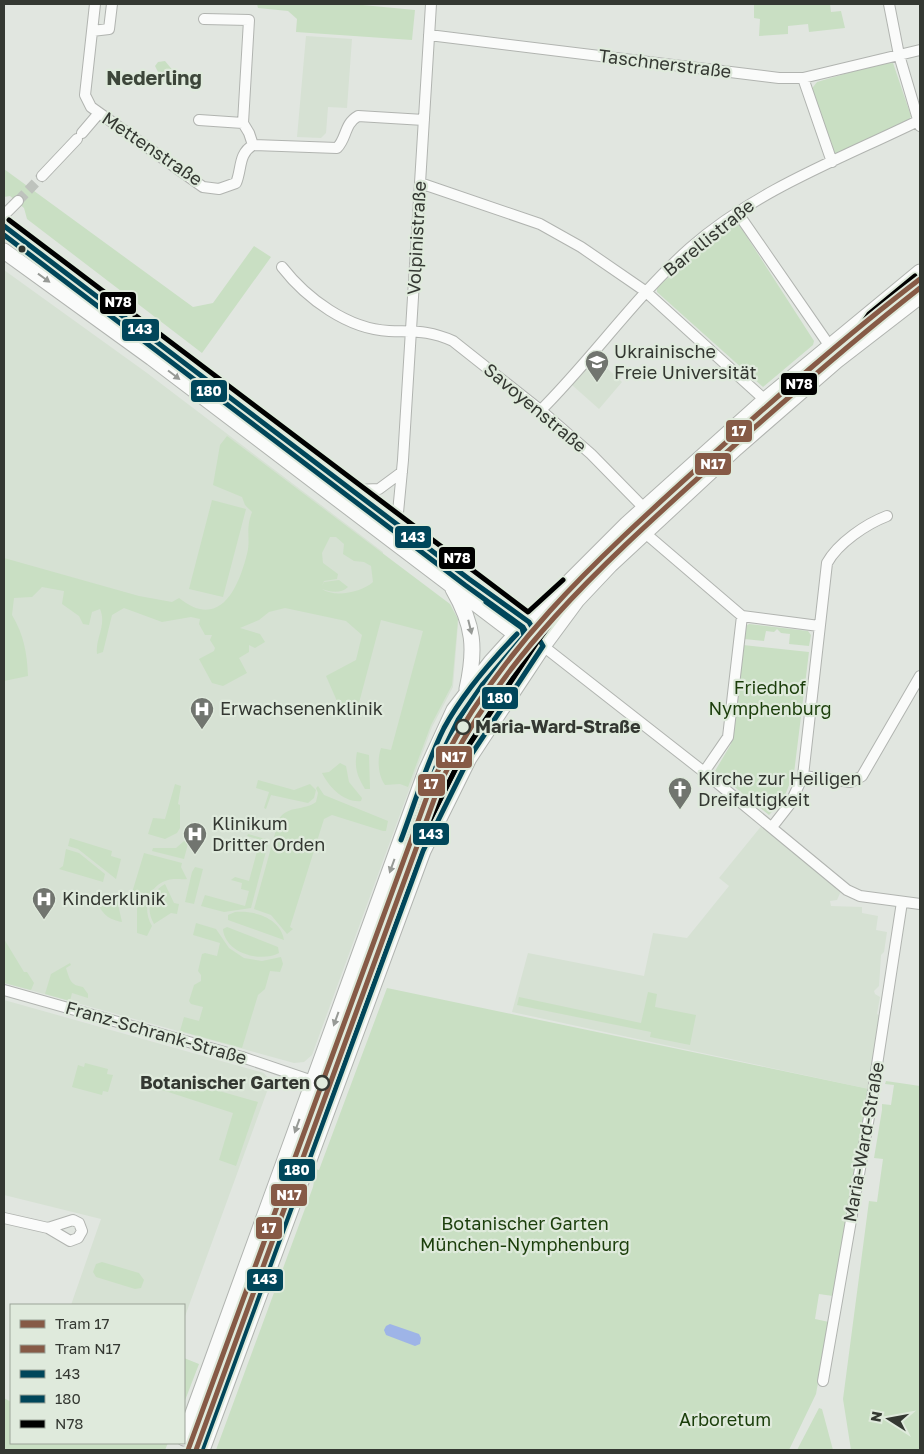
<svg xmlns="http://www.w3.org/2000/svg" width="924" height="1454" font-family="'Golos Text',sans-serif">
<rect width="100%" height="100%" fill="#e1e6e0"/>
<path fill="#d6e1d3" d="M306,36L352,39L347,108L328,107L326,133L321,138L297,137Z
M4,270L147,373L383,552L379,606H450L458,624L453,687L432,727L312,1055L304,1062L294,1063L4,983Z
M596,358L622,382L599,409L572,385Z
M763,824L842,889L837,900L830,901L831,906L862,907V913L878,916L876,930L887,932L884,952L881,955L879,986L874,991L875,994L880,997L877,1014L880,1016L869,1089L512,1012L528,953L644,976L653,933L687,938L729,886L719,878Z
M4,1000L264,1073L269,1079V1086L184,1319V1305H71L101,1219L4,1195Z"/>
<path fill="#c9dfc3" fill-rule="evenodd" d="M257,4H352L415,10L412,40L296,32L297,19L288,11L258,8Z
M754,4H830L831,12L841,11L845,28L809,32L808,24L788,26V34L759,36L760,19L754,18Z
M892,60L911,116L908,122L834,157L810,91L817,82Z
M165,61L175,73L172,83L163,82L155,66L158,62Z
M4,169L193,307L213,303L254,246L271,257L202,353L27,219L24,208L10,196L4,197Z
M733,223H738L814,341L813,345L763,387L657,292V287Z
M227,436L450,604L458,619L452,685L431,725L408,787L400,784L385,785C378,776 377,759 381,748L391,750L423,631L381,620L355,718L340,708L326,676L356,660L362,635L346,621L285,608L269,612L259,620L240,628L260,634L265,642L255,648L249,645V652L239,658L247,673L223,686L212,683L199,659L214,651L215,648L210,640L212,635H205L199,624L200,619L191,617L162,622L124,608L112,615L103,652L97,654C95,638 107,625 100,609L92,612L89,625L83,624L79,616L62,604L64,591L42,587L32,597L14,598L12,615C24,635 27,653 28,676L4,681V558L139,596L172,602L179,598C219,630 238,590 247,554C251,539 245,530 252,512L245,505L242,497L213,485L220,445ZM330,537H336L344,544L343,554L354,561L364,562L371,566L373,582C362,592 335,598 322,589C330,592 341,594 348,587L339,580L324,582L322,586L324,581L337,579L338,574L323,563L322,553Z
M212,500L246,509L223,597L189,589Z
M749,624L808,631L811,635L809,646L789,644L790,634L781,633L777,629L774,632L766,631L764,641L744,639L745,627Z
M743,645L809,652L794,773L783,800L769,815L715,771L731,744Z
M357,752L369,755L370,789H365C357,776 354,767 357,752Z
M450,762L458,766L338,1069L335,1068L428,812Z
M340,763L346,766L349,782L362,798L361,801C344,803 329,787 322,773L329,772Z
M258,780L294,790L310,784L316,790L314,798L308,803L271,795L266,809L264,808L269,792L256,788Z
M175,784L181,786L178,804L180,805V828L177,833L165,839L148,834L153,818L165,819Z
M318,786L324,795L388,821L386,831H383L332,815L324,819L290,927L293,929L287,934L271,915L254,909L279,819C288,805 304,811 316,802L318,793L316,788Z
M248,834L269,840L251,908L224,912L201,906L205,895L245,906L249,891L241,889L242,883L231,880L235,877L249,881L260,840L247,836Z
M190,836L184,859L152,851L153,848H176Z
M70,838L112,851L111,856L121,859L116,879L78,849L68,846Z
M66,849L79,853L105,874L103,882L59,869L63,866Z
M144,853L182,863L181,867L187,879C183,880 174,878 168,880C147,886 142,909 152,926L147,936L137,933V904L131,896Z
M195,867L203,869L194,904L185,902L192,872Z
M165,884L174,903L179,904L177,914L171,913L154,924C145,909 150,892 165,884Z
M104,896L117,900L122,922C107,919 103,914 96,901Z
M235,912C254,910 281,918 284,940L228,920V915Z
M196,923L216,929L229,948L244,958L262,961L281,957L283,964L280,972L270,971L265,989L258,995L242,1048L180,1031L184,1017L199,1021L203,1007L191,1004L189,1001L194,985L201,981V975L198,971L202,954L205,953L217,956L220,943L193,935Z
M227,927L278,947L279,953C260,963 225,953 223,929Z
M4,939L24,972H27L34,983L31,990L4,983Z
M70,963L71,965L66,968C70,980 70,985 83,987L88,994V998L72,993L70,1001L45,994L51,974Z
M387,988L869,1089L833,1296L819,1294L815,1319L829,1322L816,1394L789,1450H216L313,1187L316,1169L319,1170Z
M648,992L657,994L655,1007L696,1015L690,1045L650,1037L651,1032L517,1005L519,997L641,1023Z
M85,1063L108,1069L107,1074L113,1075L108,1092L103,1091L102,1095L72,1087L78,1065L84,1067Z
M163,1075L258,1102L236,1166L219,1160L233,1113L159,1089Z
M886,1081L920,1086V1450H851L843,1399L869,1201L877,1202L883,1159L874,1158L882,1110V1104L891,1105L894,1085L885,1084Z
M294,1157L304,1161L198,1450H184Z
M102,1262L139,1273L144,1280L141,1288L135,1289L96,1277L93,1272L96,1264Z
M184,1358L199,1364L184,1403Z
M4,1398L11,1402V1443H168L165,1450H4Z
M819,1408L822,1409L833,1450H797Z"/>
<path fill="#9eb4e7" d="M390,1324L419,1334L421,1338L420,1344L415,1346L386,1335L384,1330L386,1326Z"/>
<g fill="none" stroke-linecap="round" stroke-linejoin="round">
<path stroke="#bec3bd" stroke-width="10" stroke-dasharray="10 5" stroke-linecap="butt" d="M18,201L42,176"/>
<g stroke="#b1b4b0" stroke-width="12">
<path id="street" d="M95,4L85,95L91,107L203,187L219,189L236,183C242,169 238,154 253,145L337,148C347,138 344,124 358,116L424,120
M889,4L899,55L920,126
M204,19L249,20L243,123L249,133L253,145
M92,31L109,29L112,4
M429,35L779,78H803L920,50
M803,78L832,162
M199,120L243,123
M82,133L99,113
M42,176L77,139
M420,183L540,224L581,247L645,291L765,400
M737,212L829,345
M4,215L18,201
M282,267C307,299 348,329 389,331C416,332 428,330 453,341L544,413L591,454L644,508
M541,410C593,358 635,297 690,248C756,190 840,159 918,121
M354,490L379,489L402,472
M397,523L403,460L431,4
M645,533L742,616L819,626
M543,646L704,772L847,890L860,896L920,904
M704,772L728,737L742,616
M803,776L851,782L862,776L920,676
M772,827L790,804L803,776L827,563C838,543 866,524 887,516
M4,990L242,1057L336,1089
M4,1218L48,1228L70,1241L78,1238L82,1231L79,1223L73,1220L48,1228
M823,1381L869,1117L902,902"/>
</g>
<g stroke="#b1b4b0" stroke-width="17">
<path id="primary" d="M4,226L452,564L469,579L529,622L543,646
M4,251L152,358L509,629L543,646
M453,589C474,625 476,649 467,689
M184,1438L426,771L454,710L491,662L510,641L627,524L765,400L920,272
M202,1450L423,851L469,758L543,646L577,600L610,565L736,448L836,361L920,296"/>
</g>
<use href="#street" stroke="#fafbfa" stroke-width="10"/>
<use href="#primary" stroke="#fafbfa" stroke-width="15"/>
<g stroke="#dfeadc" stroke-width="9">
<path id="bus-1" d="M4,226L469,579L529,622L543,646
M401,840C415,803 426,764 444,728C463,693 489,663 517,634
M202,1450L423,851L469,758L543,646"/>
</g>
<g stroke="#dfeadc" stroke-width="9">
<path id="bus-2" d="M4,235L465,585L523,627L534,646L463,754L416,848L195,1447
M408,844L439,759L458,720L483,684L524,636L522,628L486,602"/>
</g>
<g stroke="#dfeadc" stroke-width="9">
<path id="bus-3" d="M9,220L528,612L563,580
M195,1447L416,848L463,754L537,642L572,595L605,560L731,443L852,339L869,314L915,276"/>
</g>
<use href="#bus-1" stroke="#00465a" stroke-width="5"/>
<use href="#bus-2" stroke="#00465a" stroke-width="5"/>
<use href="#bus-3" stroke="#000" stroke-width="5"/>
<g stroke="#dfeadc" stroke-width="9">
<path id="tram-1" d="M188,1450L432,783C493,653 596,560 701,465C772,401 844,337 920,279"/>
</g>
<g stroke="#dfeadc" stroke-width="9">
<path id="tram-2" d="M196,1450L439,786C500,656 603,564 708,469C777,407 847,345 920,288"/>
</g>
<use href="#tram-1" stroke="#865a46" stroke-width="5"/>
<use href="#tram-2" stroke="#865a46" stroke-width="5"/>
</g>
<defs><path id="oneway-solid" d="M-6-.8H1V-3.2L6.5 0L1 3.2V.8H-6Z" transform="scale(1.25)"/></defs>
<g fill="#979a96">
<use href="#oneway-solid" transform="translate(44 278) rotate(36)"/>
<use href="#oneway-solid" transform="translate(174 375) rotate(37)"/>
<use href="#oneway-solid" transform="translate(470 627) rotate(76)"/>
<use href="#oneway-solid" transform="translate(392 866) rotate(110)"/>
<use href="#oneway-solid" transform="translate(336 1019) rotate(110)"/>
<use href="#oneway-solid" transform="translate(297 1126) rotate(110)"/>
</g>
<defs>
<g id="university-pin" transform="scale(1.25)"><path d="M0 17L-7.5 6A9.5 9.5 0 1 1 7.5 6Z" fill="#71756f" stroke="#dfeadc"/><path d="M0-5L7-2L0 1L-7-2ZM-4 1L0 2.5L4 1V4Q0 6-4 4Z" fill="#fff"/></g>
<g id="hospital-pin" transform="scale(1.25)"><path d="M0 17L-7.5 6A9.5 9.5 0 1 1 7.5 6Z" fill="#71756f" stroke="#dfeadc"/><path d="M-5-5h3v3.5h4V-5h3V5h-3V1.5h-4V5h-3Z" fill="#fff"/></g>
<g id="church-pin" transform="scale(1.25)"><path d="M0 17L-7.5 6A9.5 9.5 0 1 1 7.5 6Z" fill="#71756f" stroke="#dfeadc"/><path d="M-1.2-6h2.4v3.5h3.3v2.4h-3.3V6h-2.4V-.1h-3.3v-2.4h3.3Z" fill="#fff"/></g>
</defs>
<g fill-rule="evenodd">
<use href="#university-pin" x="597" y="362"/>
<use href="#hospital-pin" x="202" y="709"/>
<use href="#church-pin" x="680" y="789"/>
<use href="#hospital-pin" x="195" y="834"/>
<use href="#hospital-pin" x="44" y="899"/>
</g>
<circle fill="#343832" stroke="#dfeadc" stroke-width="2" cx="22" cy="249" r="4.5"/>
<g fill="#dfeadc" stroke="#343832" stroke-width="2.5">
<circle cx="463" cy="727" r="7"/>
<circle cx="322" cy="1083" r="7"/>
</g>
<g text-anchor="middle" stroke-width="4.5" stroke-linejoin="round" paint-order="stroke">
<g font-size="18" fill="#343832" stroke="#dfeadc">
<text transform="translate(665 64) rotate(7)" y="6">Taschnerstraße</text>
<text transform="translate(152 149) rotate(34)" y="6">Mettenstraße</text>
<text transform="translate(417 238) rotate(-87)" y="6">Volpinistraße</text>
<text transform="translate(709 238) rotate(-39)" y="6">Barellistraße</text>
<text transform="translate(535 408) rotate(40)" y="6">Savoyenstraße</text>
<text transform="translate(156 1033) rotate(16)" y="6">Franz-Schrank-Straße</text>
<text transform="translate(864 1142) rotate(-80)" y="6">Maria-Ward-Straße</text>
</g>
<g font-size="18" fill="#343832" stroke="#dfeadc" text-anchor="start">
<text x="614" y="358">Ukrainische<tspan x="614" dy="21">Freie Universität</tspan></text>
<text x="220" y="715">Erwachsenenklinik</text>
<text x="698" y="785">Kirche zur Heiligen<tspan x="698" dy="21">Dreifaltigkeit</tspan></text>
<text x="212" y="830">Klinikum<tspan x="212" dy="21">Dritter Orden</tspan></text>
<text x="62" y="905">Kinderklinik</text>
</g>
<g font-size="18" fill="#1b3e0b" stroke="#dfeadc">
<text x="770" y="694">Friedhof<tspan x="770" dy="21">Nymphenburg</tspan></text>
<text x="525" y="1230">Botanischer Garten<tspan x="525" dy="21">München-Nymphenburg</tspan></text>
<text x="725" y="1426">Arboretum</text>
</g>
<g font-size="18" font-weight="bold" fill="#343832" stroke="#dfeadc" text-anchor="start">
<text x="475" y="733">Maria-Ward-Straße</text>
<text x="310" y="1089" text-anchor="end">Botanischer Garten</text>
</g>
<g font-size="20" font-weight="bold" fill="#3d463a" stroke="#dfeadc">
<text x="154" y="85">Nederling</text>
</g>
</g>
<g stroke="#dfeadc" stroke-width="2">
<rect x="99" y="291" width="38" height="24" rx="5" fill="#000"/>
<rect x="121" y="318" width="39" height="24" rx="5" fill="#00465a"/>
<rect x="780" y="372" width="38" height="24" rx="5" fill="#000"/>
<rect x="190" y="379" width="38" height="24" rx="5" fill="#00465a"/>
<rect x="725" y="419" width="28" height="24" rx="5" fill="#865a46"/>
<rect x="694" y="452" width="38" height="24" rx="5" fill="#865a46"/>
<rect x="394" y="525" width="38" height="24" rx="5" fill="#00465a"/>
<rect x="438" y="546" width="38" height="24" rx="5" fill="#000"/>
<rect x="481" y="686" width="38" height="24" rx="5" fill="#00465a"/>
<rect x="435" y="745" width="38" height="24" rx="5" fill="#865a46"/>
<rect x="417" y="773" width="29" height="24" rx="5" fill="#865a46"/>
<rect x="412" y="822" width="38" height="24" rx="5" fill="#00465a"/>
<rect x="278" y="1158" width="38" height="24" rx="5" fill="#00465a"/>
<rect x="270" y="1183" width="38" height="24" rx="5" fill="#865a46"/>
<rect x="255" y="1216" width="28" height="24" rx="5" fill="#865a46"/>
<rect x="246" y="1268" width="38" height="24" rx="5" fill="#00465a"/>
</g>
<g font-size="14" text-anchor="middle" font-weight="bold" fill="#fff">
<text x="118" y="307">N78</text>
<text x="140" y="334">143</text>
<text x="799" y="389">N78</text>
<text x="209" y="396">180</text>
<text x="739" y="436">17</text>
<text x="713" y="469">N17</text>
<text x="413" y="542">143</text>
<text x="457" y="563">N78</text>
<text x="500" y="703">180</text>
<text x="454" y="762">N17</text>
<text x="431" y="789">17</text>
<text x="431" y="839">143</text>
<text x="297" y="1175">180</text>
<text x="289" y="1200">N17</text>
<text x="269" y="1233">17</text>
<text x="265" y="1284">143</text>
</g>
<rect width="924" height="1454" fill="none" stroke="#343832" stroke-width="10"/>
<rect x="10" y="1304" width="175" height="140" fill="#dfeadc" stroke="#9ba398"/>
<rect x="20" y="1320" width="25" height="8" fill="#865a46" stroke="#9ba398"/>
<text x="55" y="1329" font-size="15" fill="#343832">Tram 17</text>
<rect x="20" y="1345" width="25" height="8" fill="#865a46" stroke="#9ba398"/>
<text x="55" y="1354" font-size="15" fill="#343832">Tram N17</text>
<rect x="20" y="1370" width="25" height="8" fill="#00465a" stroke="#9ba398"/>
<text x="55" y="1379" font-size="15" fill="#343832">143</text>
<rect x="20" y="1395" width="25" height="8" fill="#00465a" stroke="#9ba398"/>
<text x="55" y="1404" font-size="15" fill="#343832">180</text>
<rect x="20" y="1420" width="25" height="8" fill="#000000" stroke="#9ba398"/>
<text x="55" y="1429" font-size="15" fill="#343832">N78</text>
<g transform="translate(889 1419) rotate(281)" stroke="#dfeadc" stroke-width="4" paint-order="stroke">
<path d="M0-4L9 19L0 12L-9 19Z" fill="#343832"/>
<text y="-8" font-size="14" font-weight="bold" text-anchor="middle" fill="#343832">N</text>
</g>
</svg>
